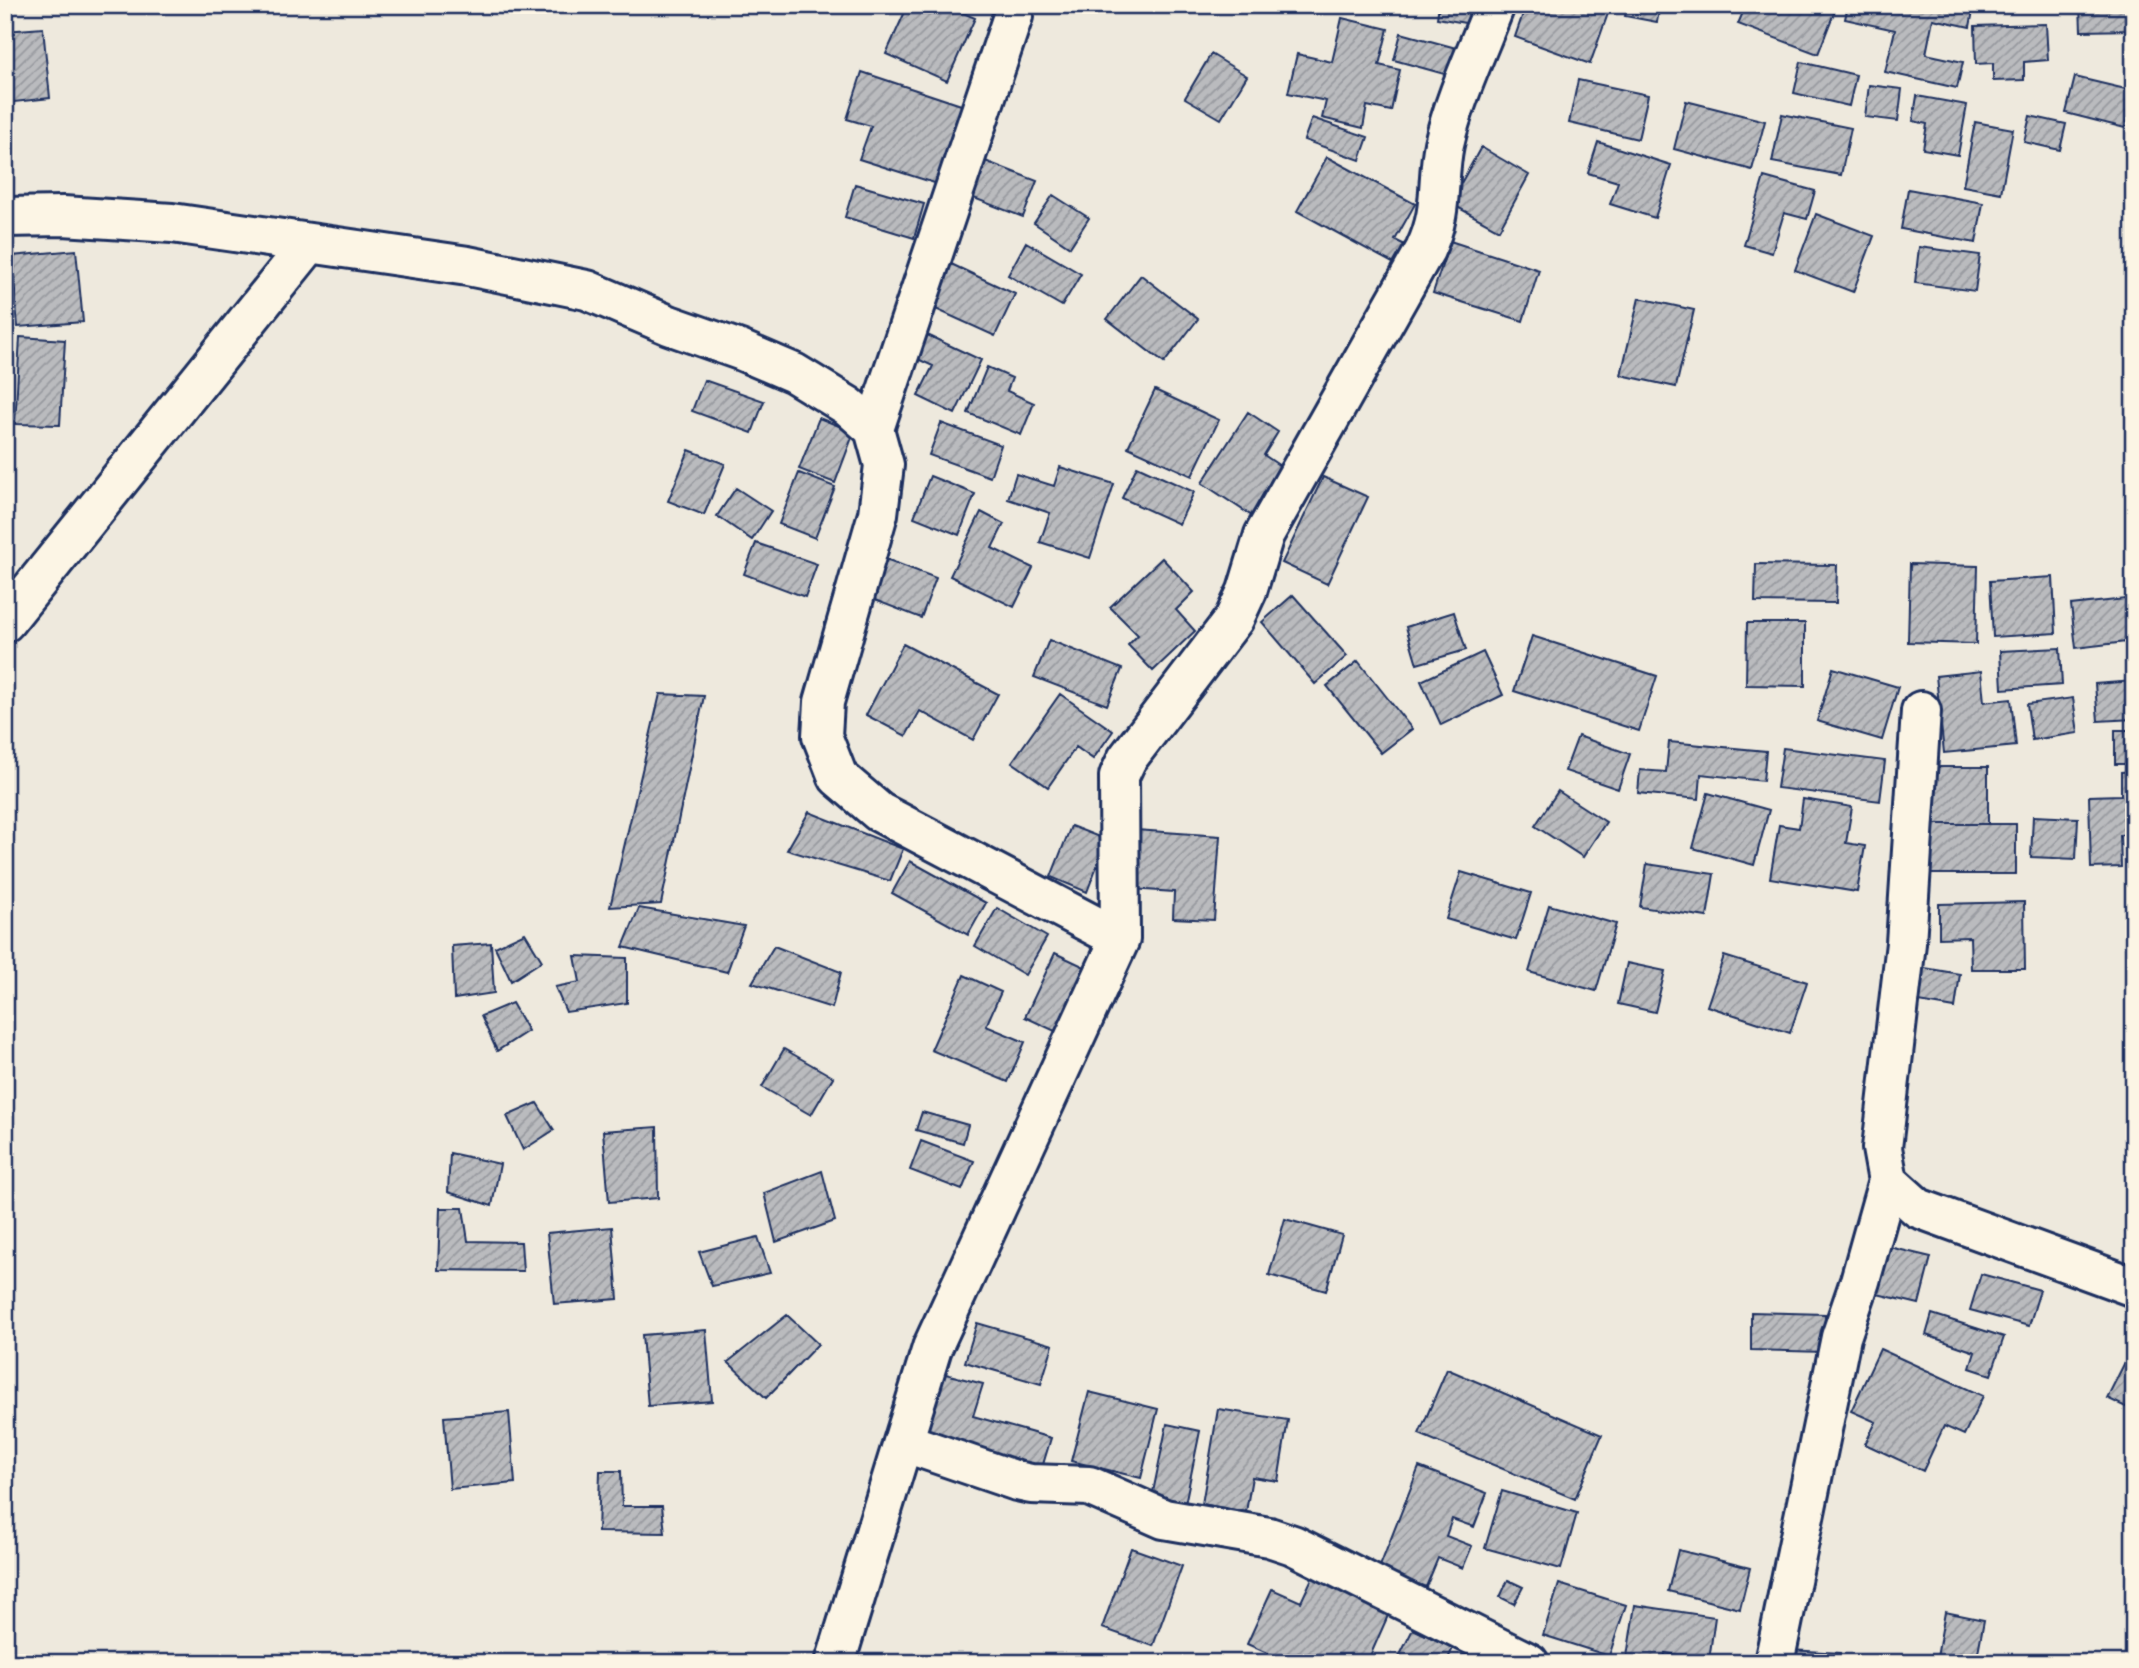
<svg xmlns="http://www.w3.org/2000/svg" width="2139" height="1668" font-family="'Shantell Sans',sans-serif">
<defs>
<pattern id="building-hatch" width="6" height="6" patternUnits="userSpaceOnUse" patternTransform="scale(1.75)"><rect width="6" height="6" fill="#babbbe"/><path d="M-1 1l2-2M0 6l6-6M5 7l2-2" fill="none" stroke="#96989e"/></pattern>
</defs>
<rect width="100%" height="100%" fill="#eee9dd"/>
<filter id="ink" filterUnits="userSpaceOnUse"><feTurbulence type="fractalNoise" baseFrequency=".0143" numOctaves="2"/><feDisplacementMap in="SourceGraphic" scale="14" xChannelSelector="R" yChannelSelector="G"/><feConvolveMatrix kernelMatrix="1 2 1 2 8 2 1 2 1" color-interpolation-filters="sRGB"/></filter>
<g filter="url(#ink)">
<path fill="url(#building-hatch)" stroke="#1b2f5e" stroke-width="2" d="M908,5H945L975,18L947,81L886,54Z
M1439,5H1485L1482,26L1437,18Z
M1526,5H1611L1590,64L1515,37Z
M1627,5H1660L1657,22L1625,16Z
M1746,5H1837L1818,54L1738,24Z
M1848,5H1974L1970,27L1933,19L1926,54L1963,62L1957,88L1885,72L1895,30L1845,19Z
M2080,5H2134V30L2081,31Z
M1342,18L1388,29L1379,65L1400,70L1391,111L1367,106L1363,128L1322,118L1326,101L1288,93L1297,54L1332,62Z
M2046,24L2048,60L2024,62V80L1993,81V63L1976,64L1975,26Z
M43,28L50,98L5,103V31Z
M1401,33L1456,48L1448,75L1394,60Z
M1211,54L1247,76L1221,119L1185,98Z
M1801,62L1856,75L1849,106L1794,93Z
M862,72L970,108L944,186L859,159L871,126L847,119Z
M2075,77L2134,91L2125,128L2066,113Z
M1578,80L1648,95L1638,139L1569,123Z
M1869,85L1902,89L1898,121L1865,117Z
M1917,96L1967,105L1958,155L1923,149L1927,124L1913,121Z
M1686,101L1765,121L1752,170L1674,149Z
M1782,114L1851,128L1841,175L1772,162Z
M2030,116L2066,124L2060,150L2024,142Z
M1312,118L1368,137L1360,160L1304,140Z
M1975,122L2013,129L2001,193L1963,186Z
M1598,142L1671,165L1655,218L1610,204L1618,182L1588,173Z
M1481,147L1529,175L1499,230L1450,203Z
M1327,157L1415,204L1395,240L1409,247L1398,266L1297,211Z
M980,159L1037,181L1023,217L966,195Z
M1764,177L1815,191L1807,219L1784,213L1772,253L1744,245Z
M855,184L924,204L914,238L845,217Z
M1908,189L1983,203L1976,243L1901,229Z
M1053,195L1089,218L1070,247L1034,223Z
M1816,214L1874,236L1853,292L1795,270Z
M1450,241L1539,270L1523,321L1433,293Z
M1026,242L1081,274L1062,306L1008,275Z
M1919,247L1980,255L1975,291L1915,283Z
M76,250L83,322L18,327L12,256Z
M949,263L1015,294L995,336L929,306Z
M1141,275L1198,319L1164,363L1107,319Z
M1639,298L1694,310L1676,387L1621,375Z
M923,333L981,360L955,414L918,396L933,366L911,356Z
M20,337L65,340L60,425L15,424Z
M987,367L1012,378L1007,391L1034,403L1021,435L968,413Z
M704,380L764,401L752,433L692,411Z
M1155,390L1219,420L1192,476L1128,447Z
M1248,412L1278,432L1264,455L1283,468L1252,516L1202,483Z
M819,418L854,432L835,483L799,469Z
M941,423L1001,445L990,477L929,455Z
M689,450L725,464L704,515L668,501Z
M1137,466L1194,492L1179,524L1122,498Z
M1060,467L1114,484L1090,558L1040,542L1050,513L1008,499L1016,474L1054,486Z
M799,473L835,487L815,538L779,524Z
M930,476L975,494L959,535L914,517Z
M1323,477L1368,497L1327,584L1282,563Z
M736,488L771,511L752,540L717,516Z
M981,512L1004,524L992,548L1033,568L1014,607L950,576Z
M756,543L817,564L805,597L744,574Z
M883,558L936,578L921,618L867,597Z
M1162,558L1194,592L1176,610L1195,631L1153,671L1128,645L1138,635L1110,607Z
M1756,564L1837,565L1836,603L1755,602Z
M1910,564L1978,566L1976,644L1908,642Z
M2053,577L2056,633L1993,637L1990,581Z
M1293,595L1347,656L1315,684L1262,622Z
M2134,598V641L2076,648L2071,605Z
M1454,612L1466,650L1417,664L1406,627Z
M1747,623H1805V686L1746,685Z
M1532,636L1657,676L1639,731L1514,691Z
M1049,640L1122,669L1107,705L1034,677Z
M903,644L998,694L973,740L920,711L906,736L866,715Z
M2060,648L2062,685L2002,689L2000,651Z
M1483,652L1503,695L1441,725L1421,681Z
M1358,661L1412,729L1381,753L1327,686Z
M1833,668L1898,687L1882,740L1817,721Z
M1981,671L1984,702L2011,699L2016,746L1944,753L1936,676Z
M2134,681V719L2098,721L2095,684Z
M660,694L704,696L661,904L610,907Z
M1060,694L1113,731L1093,759L1076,747L1048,787L1012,762Z
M2073,698L2078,733L2032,740L2027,704Z
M2115,730H2134V764H2115Z
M1578,736L1630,754L1618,789L1565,771Z
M1669,742L1766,751L1763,781L1701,774L1699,799L1638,793L1640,770L1666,772Z
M1783,748L1885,761L1880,801L1777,788Z
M1929,767H1988V824H1929Z
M2134,771V834L2120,835L2121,867L2091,868L2089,796L2121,795V772Z
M1558,791L1606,822L1583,857L1535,826Z
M1708,793L1769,810L1754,865L1693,848Z
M1803,799L1852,807L1846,843L1865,846L1857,892L1770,878L1779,825L1799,828Z
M809,812L903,849L890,881L787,850Z
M2033,816L2078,818L2076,859L2031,857Z
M1929,824H2016V874H1929Z
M1071,826L1107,840L1087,892L1051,877Z
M1136,830L1220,836L1214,920L1173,918L1174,892L1132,889Z
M910,861L986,903L968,935L892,893Z
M1647,864L1714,874L1707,917L1640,907Z
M1461,872L1531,893L1516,940L1446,919Z
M2024,902L2025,969H1971L1970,937L1939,938V904Z
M1549,905L1616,924L1596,991L1529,972Z
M639,908L744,926L727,972L623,947Z
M997,908L1047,937L1025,975L975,946Z
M525,933L542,961L511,981L495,947Z
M491,943L494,993L454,999L452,946Z
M774,946L841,972L832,1008L752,983Z
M1055,953L1089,969L1059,1033L1025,1017Z
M575,956L627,958V1003L566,1012L555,987L580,982Z
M1724,956L1807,982L1790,1033L1707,1006Z
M1627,963L1665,971L1655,1012L1618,1004Z
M1919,967L1960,974L1955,1008L1913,1001Z
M964,975L1001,992L986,1026L1025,1042L1008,1082L931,1050Z
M512,1003L528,1031L497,1051L481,1016Z
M784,1049L833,1077L811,1115L762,1087Z
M537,1103L554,1130L523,1150L507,1116Z
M922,1112L968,1125L963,1143L916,1130Z
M657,1127L658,1198L609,1202L603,1131Z
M921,1141L974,1161L962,1190L910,1170Z
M450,1153L500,1164L492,1206L448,1192Z
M822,1171L835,1221L776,1242L764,1193Z
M440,1208H463L468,1241L521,1242L523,1271L438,1270Z
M1285,1219L1342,1235L1326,1291L1269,1275Z
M612,1227L618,1299L554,1304L547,1233Z
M758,1237L770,1273L712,1286L699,1252Z
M1885,1246L1931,1257L1919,1304L1873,1293Z
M1981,1274L2040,1290L2029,1326L1970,1310Z
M1751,1312L1825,1314L1824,1352L1751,1350Z
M1932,1314L2004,1337L1991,1375L1970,1368L1975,1352L1926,1335Z
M787,1315L818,1344L766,1398L728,1362Z
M977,1323L1053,1345L1041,1384L965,1362Z
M706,1330L712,1401L648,1406L642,1335Z
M2134,1344V1411L2107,1398Z
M1880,1349L1983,1396L1964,1435L1944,1426L1923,1471L1865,1444L1876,1422L1851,1411Z
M1447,1369L1602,1435L1575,1499L1419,1434Z
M942,1373L983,1384L973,1416L1051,1438L1041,1471L923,1437Z
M1089,1392L1158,1409L1141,1478L1071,1461Z
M1218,1409L1288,1420L1278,1481L1252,1477L1246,1512L1202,1504Z
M509,1412L515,1483L450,1489L444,1417Z
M1167,1424L1200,1431L1185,1504L1152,1497Z
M1419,1467L1487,1493L1474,1527L1452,1519L1446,1536L1472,1546L1463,1568L1438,1558L1426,1587L1379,1569Z
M600,1471H621L622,1506H662L665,1533L598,1532Z
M1502,1491L1577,1513L1561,1569L1485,1548Z
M1131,1548L1182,1566L1153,1646L1102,1628Z
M1678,1550L1750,1568L1740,1609L1668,1591Z
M1313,1576L1390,1611L1367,1663H1289L1247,1644L1272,1589L1301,1602Z
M1508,1580L1523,1587L1514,1604L1500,1597Z
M1559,1584L1626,1605L1609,1656L1543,1635Z
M1635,1605L1715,1617L1709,1660L1665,1653L1664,1663H1626Z
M1945,1612L1984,1620L1976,1663H1936Z
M1413,1629L1453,1648L1446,1663H1396Z
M1790,1650L1840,1653L1839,1663H1790Z"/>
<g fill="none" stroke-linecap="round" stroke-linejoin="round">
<g stroke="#1b2f5e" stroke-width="44">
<path id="minor" d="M5,217L63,216L172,223L468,266L587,290L669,325L740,350L794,373L848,406L874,429L884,465L878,514L824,702L822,736L838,777L879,812L1120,939
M874,429L1013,16
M5,622L310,243
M1888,1181L1918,1208L2134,1287
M903,1442L1017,1481L1031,1484L1089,1486L1164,1519L1269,1537L1293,1545L1529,1663
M835,1663L932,1348L1120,939L1119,776L1127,759L1234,619L1247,591L1264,535L1425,250C1444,210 1436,183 1444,144C1454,99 1478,49 1495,5
M1774,1663L1841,1337L1860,1281L1888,1181L1882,1148L1906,943L1921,711"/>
</g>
<use href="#minor" stroke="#fcf5e5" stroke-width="38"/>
</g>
</g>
<rect width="2139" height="1668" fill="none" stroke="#fcf5e5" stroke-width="28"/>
<rect x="14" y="14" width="2111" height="1640" fill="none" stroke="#1b2f5e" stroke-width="2.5" filter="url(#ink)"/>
</svg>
